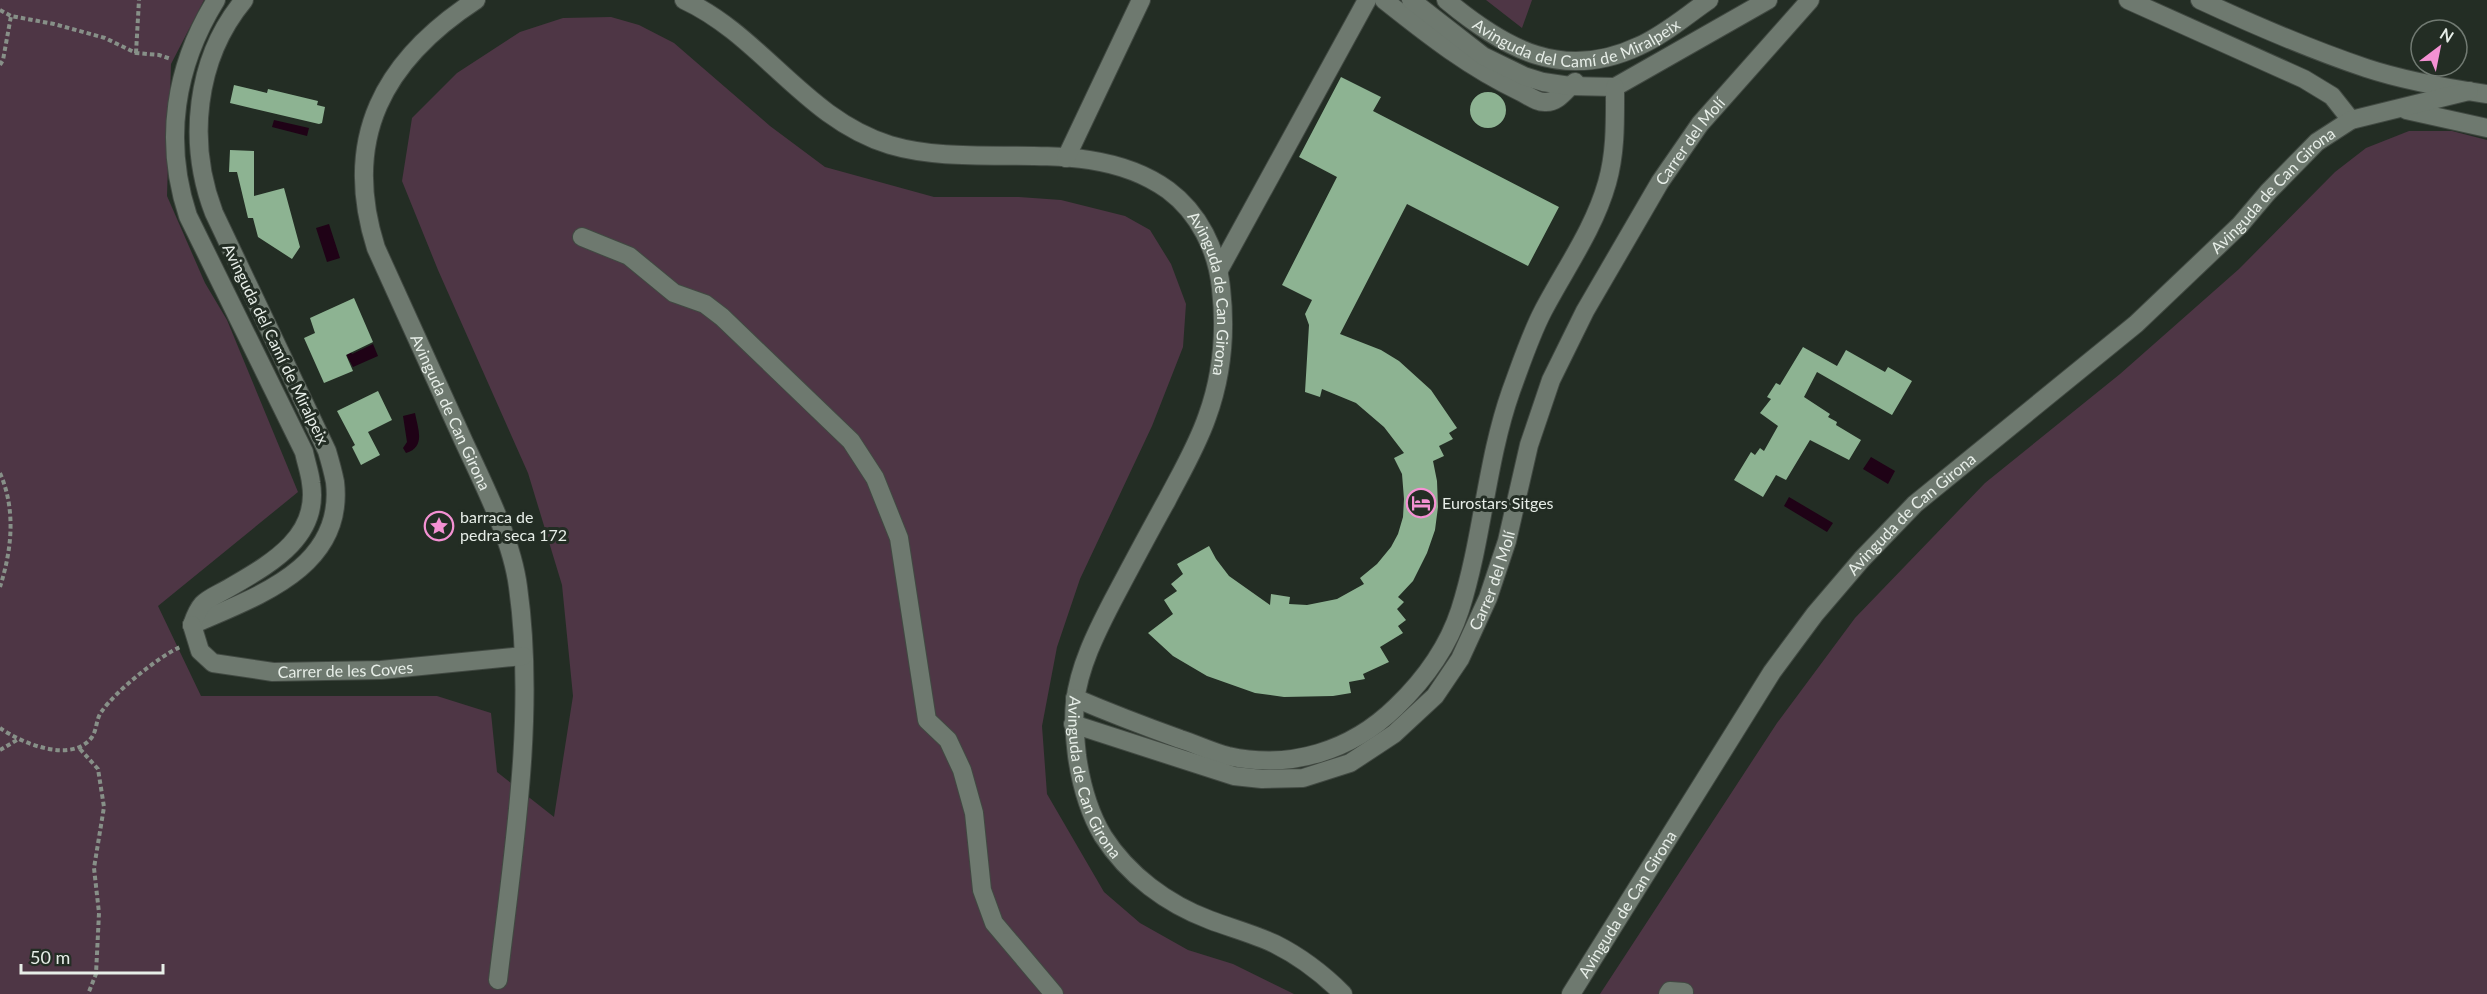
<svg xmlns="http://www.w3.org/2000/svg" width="2487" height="994" font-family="Lato,sans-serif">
<rect width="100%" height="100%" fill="#232d24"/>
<path fill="#4e3645" d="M0,0H204L171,64L167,196L205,283L227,320L298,492L158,606L201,696H437L491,713L497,772L554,817L573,696L562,585L528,473L438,270L402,181L412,118L457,73L520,32L563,18L611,17L639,25L674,43L770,126L825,167L934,197H1019L1061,200L1125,216L1150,230L1171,264L1186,304L1183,347L1152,426L1080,579L1057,647L1042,726L1047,794L1104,892L1140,923L1188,950L1233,964L1294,994H0Z
M1486,0H1532L1522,28Z
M2409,131H2452L2487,140V994H1600L1777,723L1855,618L1985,483L2120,374L2239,269L2335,172L2366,148Z"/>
<path fill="#1f0216" d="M274,120L309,128L307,136L272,127Z
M329,224L340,258L327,262L316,228Z
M373,344L378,356L353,367L348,358L351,367L344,347L348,346L352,354Z
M415,413C418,429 426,447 406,453L403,448L407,442L403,416Z
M1871,457L1895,471L1888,484L1863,469Z
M1789,497L1833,523L1827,532L1784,506Z"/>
<path fill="#8db392" d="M1341,77L1381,97L1373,111L1559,207L1528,266L1407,204L1340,334L1381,350L1399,361L1431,390L1457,428L1449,433L1453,439L1439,446L1444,456L1433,461L1437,481L1438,507L1435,530L1427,553L1413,581L1398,597L1404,602L1397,609L1406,620L1398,626L1403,633L1380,647L1389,662L1363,674L1365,679L1349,682L1351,693L1333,696L1284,697L1255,693L1207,676L1173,656L1148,633L1173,614L1164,600L1177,591L1171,584L1183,574L1177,564L1209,546L1216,559L1229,576L1270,605L1271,594L1290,597L1289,604L1307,605L1337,599L1364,584L1360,578L1377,564L1391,547L1398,534L1403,517L1404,499L1402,474L1394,458L1404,453L1384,427L1356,403L1322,389L1320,397L1305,392L1309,325L1305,314L1312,300L1282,285L1337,177L1299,157Z
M234,85L267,93L268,89L318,101L317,105L325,107L322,123L319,124L230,103Z
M1470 110a18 18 0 1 1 36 0a18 18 0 1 1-36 0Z
M230,150L254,151V196L284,188L300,247L292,259L258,237L253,218H248L237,172H229Z
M354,298L373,342L346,355L353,371L324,383L304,338L315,333L310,318Z
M1803,347L1837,366L1846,350L1885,372L1888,367L1912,381L1892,415L1817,372L1804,397L1830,414L1828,417L1837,422L1836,425L1861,440L1849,460L1810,440L1786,480L1776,475L1763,497L1734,480L1751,452L1755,455L1760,448L1764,451L1778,426L1760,413L1771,399L1767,397L1776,383L1780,385Z
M378,391L392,420L368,432L380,455L361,465L352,447L355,445L337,411Z"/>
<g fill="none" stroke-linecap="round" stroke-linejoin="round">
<g stroke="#414942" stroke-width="20">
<g id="minor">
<path id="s1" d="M476,0C384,60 341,138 376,248C405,313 435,377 464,442C484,485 512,540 518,587C536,715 513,853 498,980"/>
<path id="s2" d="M684,0C762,36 805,119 890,145C978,171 1089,133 1168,190C1199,213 1217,250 1221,288C1226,332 1222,376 1207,417C1197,446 1181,473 1167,500C1148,534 1130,568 1112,602C1096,633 1079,667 1075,702C1073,721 1075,738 1077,756C1081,784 1088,811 1103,836C1128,875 1167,904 1210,920C1231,928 1254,934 1275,944C1301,957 1323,974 1343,994"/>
<path d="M1384,0C1428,35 1470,68 1521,92C1529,96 1538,103 1546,102C1559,102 1566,89 1575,82"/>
<path d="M1411,0L1483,56L1524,76L1543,82L1570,86L1615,87L1768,0"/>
<path id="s3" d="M1446,0C1505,49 1563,82 1639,46C1664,35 1687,15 1709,0"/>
<path d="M2128,0L2304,79L2332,96L2351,120"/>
<path d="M2200,0C2254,25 2309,49 2366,68C2405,81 2446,88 2487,94"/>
<path d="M2406,110L2487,128"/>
<path d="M1066,158L1141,0"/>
<path d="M582,237L629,256L674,293L705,304L722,317L851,441L875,478L899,538L927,720L948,740L962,770L974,813L982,890L994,923L1054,994"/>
<path d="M1219,270L1367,0"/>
<path d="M192,625C254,597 345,569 335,482C333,472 330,461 327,451L214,213C187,143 195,59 244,0"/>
<path d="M192,625C201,599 206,601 229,588C268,565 320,538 311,483C310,473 306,462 304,452L188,216C163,141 175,66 216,0"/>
<path id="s4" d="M192,625L200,651L213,663L273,672L381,670L523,656"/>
<path d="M1075,698C1110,713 1144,726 1180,739C1196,744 1212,752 1228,756C1290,770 1351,751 1396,707C1424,680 1448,647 1460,610C1483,538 1486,462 1511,391C1521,364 1530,336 1543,311C1565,269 1594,229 1607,183C1616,152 1615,120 1615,87"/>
<path id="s5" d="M1073,724L1234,776L1262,779L1303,778L1350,763L1394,734L1435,696L1460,659L1488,598L1507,541L1529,445L1551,380L1585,311L1660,182L1700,124L1810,0"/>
<path id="s6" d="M1571,994L1772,672L1815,614L1862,559L1915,504L2136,324L2240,225L2268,192L2317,142L2351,120L2469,91"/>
<path d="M1668,994L1670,991L1684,992"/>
</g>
</g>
<path stroke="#879088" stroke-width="4" stroke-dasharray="4.5 3" stroke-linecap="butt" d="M0,10L11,16L54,24L105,38L136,53L159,55L171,59
M136,53L139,0
M0,65L3,60L11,16
M0,473C16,510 12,549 0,587
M0,728C23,744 72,764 92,737C97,730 96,718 102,711C116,691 158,657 180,647
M80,749L98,769L104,807L94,868L99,913L96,974L88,994
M0,750L17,740"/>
<use href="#minor" stroke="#6e796f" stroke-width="18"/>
</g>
<defs>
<g id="hotel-ring" transform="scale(1.5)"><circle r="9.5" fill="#232d24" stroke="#f491d3" stroke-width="1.5"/><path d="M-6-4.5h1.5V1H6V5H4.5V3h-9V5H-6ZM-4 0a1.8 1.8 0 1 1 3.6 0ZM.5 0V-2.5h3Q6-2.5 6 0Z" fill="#f491d3"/></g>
<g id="sight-ring" transform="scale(1.5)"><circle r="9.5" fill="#232d24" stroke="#f491d3" stroke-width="1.5"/><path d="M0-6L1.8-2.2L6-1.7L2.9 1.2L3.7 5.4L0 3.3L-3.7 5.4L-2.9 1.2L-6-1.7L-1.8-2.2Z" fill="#f491d3"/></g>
</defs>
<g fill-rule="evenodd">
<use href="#hotel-ring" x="1421" y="503"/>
<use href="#sight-ring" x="439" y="526"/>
</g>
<g text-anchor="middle" stroke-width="6" stroke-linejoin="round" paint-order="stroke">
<g font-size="16" fill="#e7eee8" stroke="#232d24">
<text dy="6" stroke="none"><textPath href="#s3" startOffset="147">Avinguda del Camí de Miralpeix</textPath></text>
<text dy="6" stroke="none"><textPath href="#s5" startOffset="1012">Carrer del Molí</textPath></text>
<text dy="6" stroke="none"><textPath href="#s6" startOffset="1077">Avinguda de Can Girona</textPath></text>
<text dy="6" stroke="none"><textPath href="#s2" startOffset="657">Avinguda de Can Girona</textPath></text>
<text transform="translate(276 344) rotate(64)" y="6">Avinguda del Camí de Miralpeix</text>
<text dy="6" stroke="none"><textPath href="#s1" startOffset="472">Avinguda de Can Girona</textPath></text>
<text dy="6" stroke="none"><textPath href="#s6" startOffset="591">Avinguda de Can Girona</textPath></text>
<text dy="6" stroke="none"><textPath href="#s5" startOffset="526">Carrer del Molí</textPath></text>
<text dy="6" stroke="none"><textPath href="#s4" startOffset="178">Carrer de les Coves</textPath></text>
<text dy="6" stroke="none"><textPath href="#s2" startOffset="1179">Avinguda de Can Girona</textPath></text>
<text dy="6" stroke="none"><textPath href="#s6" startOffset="106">Avinguda de Can Girona</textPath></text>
</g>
<g font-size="16" fill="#e7eee8" stroke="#232d24" text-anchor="start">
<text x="1442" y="509">Eurostars Sitges</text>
<text x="460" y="523">barraca de<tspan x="460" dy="18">pedra seca 172</tspan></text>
</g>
</g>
<g transform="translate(2439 48) rotate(32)"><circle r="28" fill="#232d24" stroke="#717a72" stroke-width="1.5"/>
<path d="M0-4.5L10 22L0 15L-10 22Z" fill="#f491d3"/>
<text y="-9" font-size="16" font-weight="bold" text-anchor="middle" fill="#e7eee8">N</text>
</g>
<path d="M21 964v9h142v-9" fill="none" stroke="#e7eee8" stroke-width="3"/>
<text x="30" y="964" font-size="18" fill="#e7eee8" stroke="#232d24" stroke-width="4.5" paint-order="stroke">50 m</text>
</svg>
